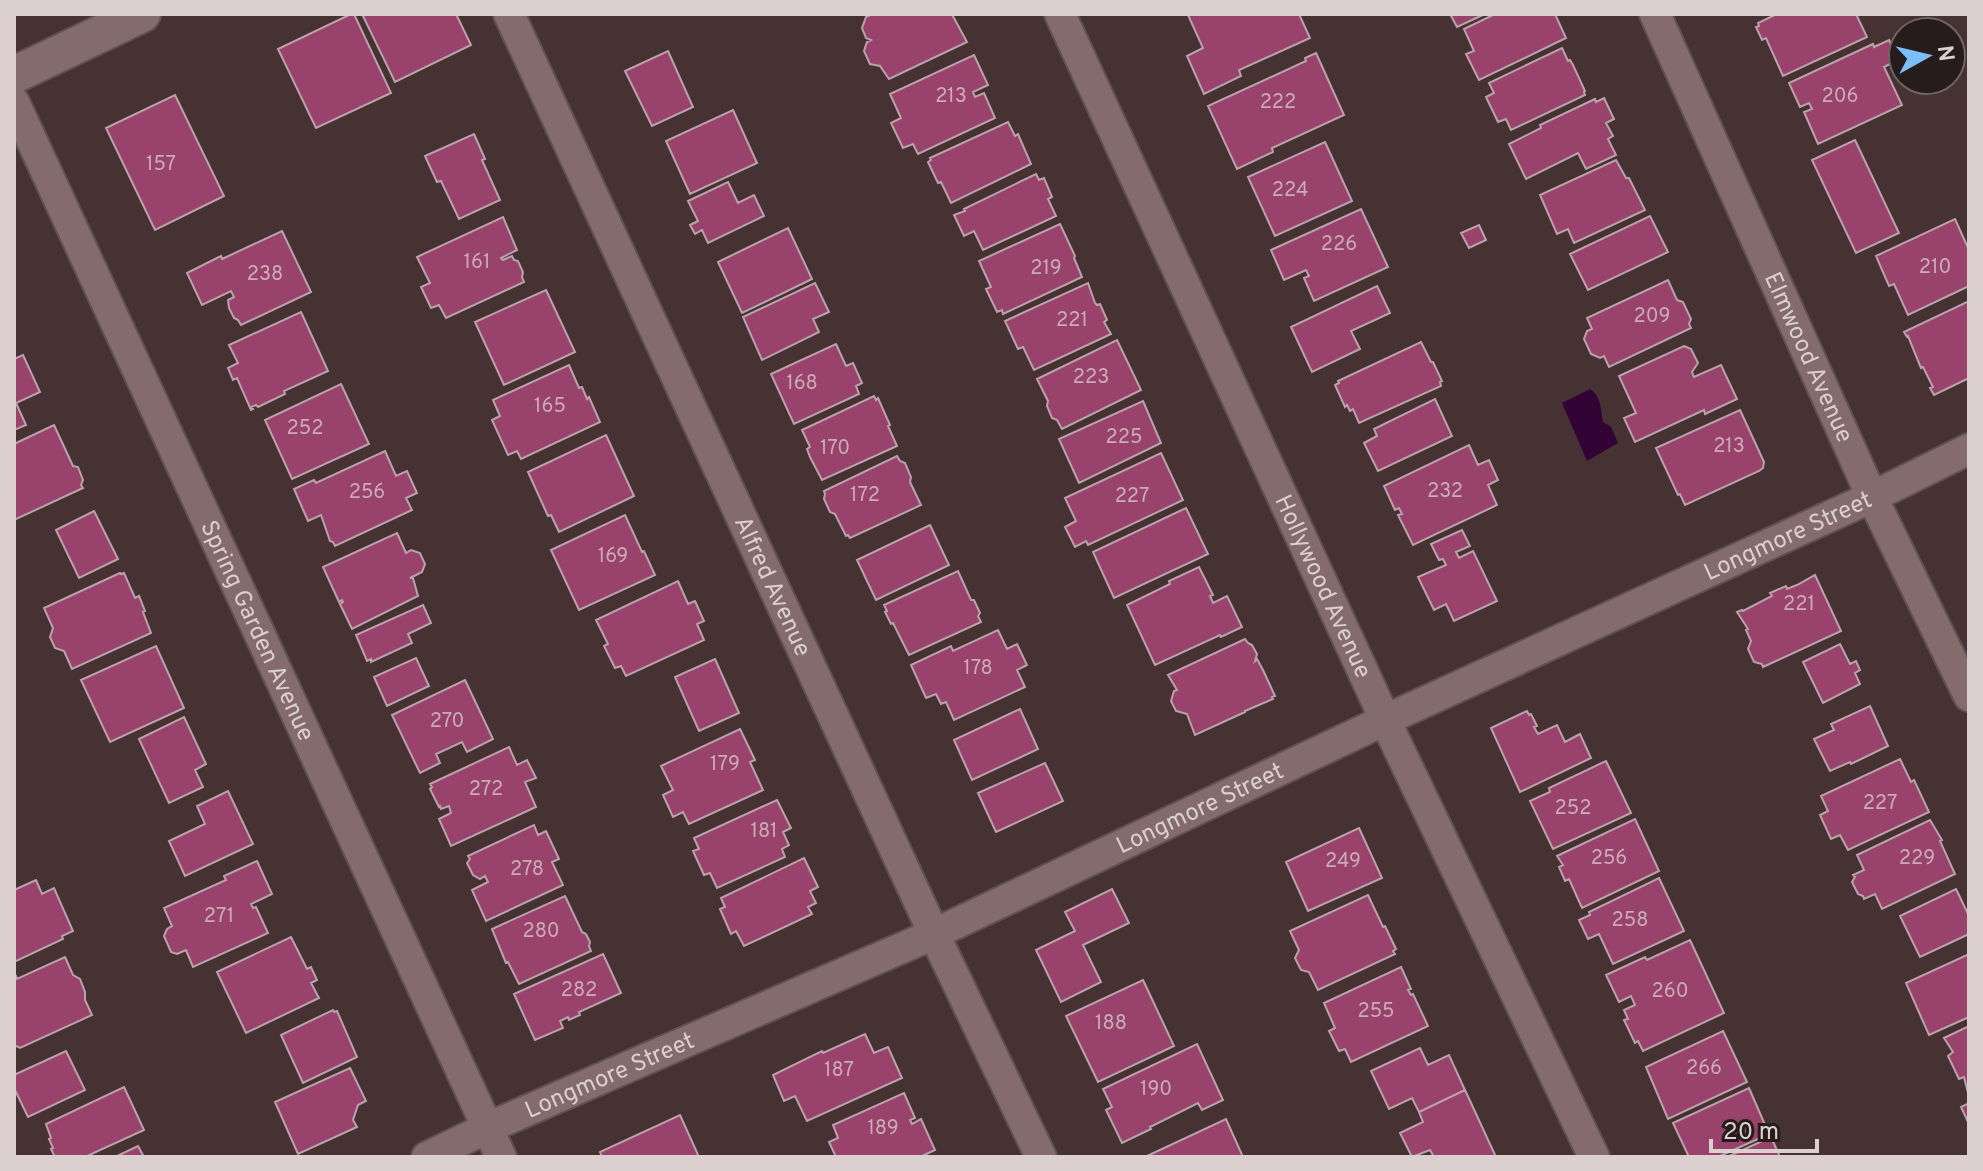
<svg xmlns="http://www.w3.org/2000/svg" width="1983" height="1171" font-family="Overpass,sans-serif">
<rect width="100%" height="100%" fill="#463232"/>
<path fill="#330336" d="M1590,389C1601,396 1601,409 1603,422L1611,427L1618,443L1587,461L1562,403Z"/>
<path fill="#99426c" stroke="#baa2ab" stroke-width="2" d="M351,14H354L391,93L316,128L278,49Z
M362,14H456L471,45L395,82Z
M872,14H956L953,16L954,18L967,42L889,79L880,66L870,64L864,51L867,42L871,40L866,38L862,28L866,17Z
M1189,14H1299L1310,38L1239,70L1241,76L1204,94L1187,56L1203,48L1188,15Z
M1450,14H1485L1457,27Z
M1495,14H1555L1566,38L1479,80L1466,54L1474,51L1464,29Z
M1777,14H1856L1867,37L1783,76L1766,38L1762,40L1756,27L1759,26L1758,23Z
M1889,40L1898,60L1884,67L1902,105L1818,144L1804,112L1812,109L1809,103L1800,107L1789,83L1873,44L1874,47Z
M1562,48L1568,61L1570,60L1573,65L1585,91L1584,92L1585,95L1511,130L1506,119L1498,122L1486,97L1494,93L1489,83Z
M668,51L693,107L652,126L625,71Z
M1316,53L1344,115L1272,148L1273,152L1237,169L1208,106L1306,61L1305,58Z
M974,55L988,85L973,92L975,97L984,93L995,118L918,154L913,144L903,148L891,123L901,118L890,94Z
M175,95L224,196L155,230L106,128Z
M1604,98L1614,119L1606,123L1613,136L1608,139L1616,155L1586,169L1578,153L1526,179L1509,144L1541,128L1540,125L1595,99L1596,102Z
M733,110L757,163L690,194L666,141Z
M1008,122L1015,136L1018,134L1031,164L951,203L941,182L938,183L928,162L931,160L930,158Z
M474,134L485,159L482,160L500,200L459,219L441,181L437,182L425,156Z
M1855,140L1899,233L1856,253L1812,160Z
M1325,142L1352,201L1275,236L1248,177Z
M1616,160L1626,178H1629L1645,210L1574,243L1568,229L1557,234L1540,195Z
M1036,174L1039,180L1044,178L1052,197L1048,199L1056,216L983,250L974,231L964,236L954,215L965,211L964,209Z
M728,182L738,203L754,195L764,216L708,243L702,230L695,234L690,225L698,221L688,201Z
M1361,209L1388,267L1314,301L1304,278L1309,276L1306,270L1284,280L1271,250Z
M1650,216L1668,252L1588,290L1570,254Z
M503,217L517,250L501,258L503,260L512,256L514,260L518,261L523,272L522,277L524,282L446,318L439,305L431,308L421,287L430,283L417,257Z
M1955,219L1969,250V286L1908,315L1894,284L1889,286L1876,256Z
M1060,224L1075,256L1074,258L1082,277L1003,314L1002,310L997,312L986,289L991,287L979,261Z
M1479,225L1486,240L1469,248L1461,233Z
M788,228L812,279L742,313L718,262Z
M282,231L311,292L241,325L238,320L234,318L229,308L228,300L234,297L231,291L202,305L187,273L221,256L222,259Z
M1668,280L1677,300L1683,302L1691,319L1689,324L1691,328L1609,367L1604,356L1600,358L1591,354L1584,339L1587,331L1592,329L1587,318Z
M815,283L829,312L813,319L819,332L762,360L743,317Z
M1088,283L1095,303L1097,305L1100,304L1107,320L1104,322L1111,334L1034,370L1023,347L1018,349L1005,321Z
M1377,286L1390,313L1351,331L1360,349L1312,372L1291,327Z
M546,290L575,352L504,385L475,322Z
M1969,301V378L1934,395L1930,388L1933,387L1923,367L1921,368L1908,336L1907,337L1904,332Z
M301,312L328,371L284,391L285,394L258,407L256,405L251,407L253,409L251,410L237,378L233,380L228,368L238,363L229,345Z
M1117,340L1141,390L1062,429L1057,420L1052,418L1047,406L1048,401L1037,379Z
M1421,342L1431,362H1433L1442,381L1440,382L1441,386L1359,423L1353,409L1350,411L1347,405L1345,407L1335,385L1339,383L1338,381Z
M836,344L846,366L853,363L862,383L856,386L859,394L794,424L771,374Z
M1684,346L1691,349L1698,363L1692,372L1694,377L1721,365L1737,399L1705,414L1704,410L1635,442L1624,418L1636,413L1619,376Z
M23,355L40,392L16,403L26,425L14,430V359Z
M569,365L579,388L582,387L587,399L589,397L600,422L521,459L517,451L508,455L492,420L500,416L493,400Z
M341,384L369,444L292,479L265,420Z
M874,396L876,400L878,398L890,425L888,426L897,446L822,480L810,457L807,449L810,447L802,430Z
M1435,399L1452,436L1378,471L1364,443L1377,436L1374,429Z
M1143,401L1161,443L1079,483L1059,439Z
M1740,410L1764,462L1763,468L1759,471L1685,505L1680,494L1678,495L1656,448Z
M54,425L73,466L78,467L83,480L81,485L83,488L14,520V444Z
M606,435L634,496L559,532L551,515L548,516L528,472Z
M1469,445L1478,465L1489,460L1498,480L1488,485L1497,505L1413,545L1398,515L1402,514L1399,508L1395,510L1384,486Z
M385,451L396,476L407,471L417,493L406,498L412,510L335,546L333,542L330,541L321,515L308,521L294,489L314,480L316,483Z
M1161,453L1183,500L1088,545L1086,541L1075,547L1065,527L1076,521L1065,498Z
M897,456L900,461L905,463L911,477L910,482L921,505L850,538L848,535L846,536L835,514L830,512L824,499L825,494L824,491Z
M1186,508L1208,554L1114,598L1093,552Z
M94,511L118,559L79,578L56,530Z
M625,515L642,552L644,551L655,575L579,610L551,550Z
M930,525L949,565L876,600L857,560Z
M1462,530L1470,546L1456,552L1459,558L1473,551L1497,601L1454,621L1446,604L1434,610L1418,577L1446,565L1443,559L1439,560L1431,544Z
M397,533L406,553L411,550L420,553L425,564L422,572L410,578H413L418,596L352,629L340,604L343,602L342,600L339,602L323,567Z
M1199,567L1213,595L1210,596L1213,603L1227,596L1242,627L1221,637L1220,635L1155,665L1127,605L1170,584L1169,581Z
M958,571L971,600H974L980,613L978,616L981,622L909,655L893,623L891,624L885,612L887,611L884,605Z
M120,573L121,574L124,573L135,598L139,596L145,611L143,612L151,633L72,669L64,651L55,648L50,637L53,628L44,608Z
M1815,575L1841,631L1763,667L1762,664L1754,662L1748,649L1751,641L1746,630L1748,629L1737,612L1742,610L1743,611L1772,596L1770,593L1786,586L1787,589L1797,585Z
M678,581L688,604L695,601L704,621L697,624L704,640L626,676L621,666L615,668L604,646L608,644L596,620Z
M423,605L431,623L408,634L412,643L371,662V659L367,661L356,635Z
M998,630L1007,649L1017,644L1027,665L1017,670L1025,687L954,720L946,702L941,704L936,694L926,698L911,665L951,646L953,651Z
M1245,639L1248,643L1252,645L1257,654L1255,661L1257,659L1263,670L1275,696L1272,697L1273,699L1245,711V712L1195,735L1187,714L1176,711L1171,701L1174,691L1177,690L1168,675Z
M1840,644L1850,664L1856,661L1860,670L1855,673L1860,684L1823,703L1803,662Z
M156,646L184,708L110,742L81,680Z
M416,658L429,686L387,706L374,677Z
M715,659L739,713L699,731L675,677Z
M465,680L493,739L467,752L462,742L436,754L440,763L420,773L392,715Z
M1870,706L1888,746L1851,764L1850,762L1830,771L1814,739L1834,730L1831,724Z
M1020,709L1038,749L972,780L954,740Z
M1527,711L1529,715L1531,714L1537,726L1534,727L1538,734L1557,725L1565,742L1580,734L1591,758L1520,792L1491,728Z
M184,717L206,764L195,770L203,787L169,803L139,739Z
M740,729L755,760L750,762L763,790L689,824L683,812L673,817L663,795L673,790L661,766Z
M509,747L517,765L527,760L536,778L525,782L536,807L451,846L439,819L451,813L449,806L441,809L440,806L439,807L430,789L432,787L430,784Z
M1900,759L1911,782L1914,780L1929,812L1848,850L1840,835L1831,839L1820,815L1828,811L1821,796Z
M1606,761L1631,813L1553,849L1530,801L1550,792L1549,788Z
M1045,763L1063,801L996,832L978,793Z
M228,791L253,844L185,876L169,841L205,824L197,806Z
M777,800L791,828L783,832L789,845L782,849L785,857L717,888L710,873L704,875L693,851L699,849L694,838Z
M1635,819L1659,871L1582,908L1569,879L1565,881L1559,867L1563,865L1557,856Z
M1930,820L1942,840L1940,841L1955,874L1882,909L1875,894L1864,899L1863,896L1858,894L1852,882L1855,877L1853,875L1864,870L1857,855Z
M534,825L538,835L546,831L559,859L552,862L563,885L486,921L472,890L488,882L485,876L480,879L473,875L467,863L470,859L468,856Z
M1359,828L1382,878L1308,911L1286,862Z
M804,858L818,887L810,891L816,903L808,907L812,914L744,946L736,931L731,934L720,909L725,907L721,898Z
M257,861L272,894L251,904L253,908L256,907L268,933L193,967L186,950L177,954L171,952L164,936L167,929L172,926L164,908L226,880L224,876Z
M1659,878L1684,931L1613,964L1599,934L1588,939L1579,920L1590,915L1589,912Z
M36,880L42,894L54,888L73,931L62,936L63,939L14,962V890Z
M1112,889L1129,923L1083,945L1101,982L1061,1002L1036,950L1075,931L1065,912Z
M1956,889L1969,916V934L1920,957L1900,916Z
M1368,895L1383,927L1385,926L1396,949L1393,951L1395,954L1318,990L1309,972L1301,970L1295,958L1299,950L1290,931Z
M565,896L582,932L586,934L590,942L589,946L591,951L519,984L508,962L506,963L492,929Z
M291,937L307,969L311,967L317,980L311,983L319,998L246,1033L217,972Z
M1690,940L1724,1013L1643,1051L1638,1041L1635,1043L1624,1020L1628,1019L1624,1010L1635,1005L1631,996L1619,1002L1606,975L1645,957L1647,960Z
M603,954L621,993L579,1012L580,1015L569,1020L568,1017L560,1021L563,1028L535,1040L514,994Z
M1969,954V1017L1929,1035L1906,983Z
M65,957L73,975L80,979L85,992V1000L92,1015L20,1048L14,1045V977L16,976L17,979Z
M1401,967L1411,989L1408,990L1411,995L1413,994L1428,1026L1351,1062L1345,1049L1339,1051L1329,1031L1335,1028L1324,1003Z
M1143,980L1174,1046L1098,1082L1066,1016Z
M333,1010L334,1012L337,1011L357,1057L303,1083L281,1035Z
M1969,1026V1093H1968L1964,1077L1959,1079L1948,1056L1953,1052L1944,1038Z
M1723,1031L1747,1082L1668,1119L1646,1067Z
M865,1034L874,1053L888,1047L902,1078L807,1121L795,1096L784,1101L773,1075L822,1051L823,1053Z
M1197,1044L1223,1100L1202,1110L1198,1103L1150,1127L1151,1129L1122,1143L1106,1110L1112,1107L1103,1089Z
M1420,1048L1428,1065L1449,1055L1465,1090L1419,1112L1412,1098L1389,1109L1371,1071Z
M66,1051L85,1090L28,1117L14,1088V1075Z
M350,1068L366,1101L358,1105L353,1120L357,1127L298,1154L275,1102Z
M124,1087L144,1130L85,1157H55L51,1149L53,1148L49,1139L51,1138L46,1124Z
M1749,1088L1769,1134L1718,1157H1689L1673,1123Z
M1465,1090L1496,1157H1434L1430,1150L1412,1157L1400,1133L1423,1122L1419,1112Z
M904,1093L915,1118L910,1120L912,1124L921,1119L935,1150L920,1157H836L829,1142L838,1138L833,1125Z
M1969,1103V1124L1961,1107Z
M680,1115L699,1157H602L600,1152Z
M1226,1119L1243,1157L1147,1156Z
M1771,1137L1780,1157H1727Z
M138,1146L144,1157H115Z"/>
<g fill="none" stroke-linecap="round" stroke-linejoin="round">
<g stroke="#615050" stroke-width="34">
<g id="minor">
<path id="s1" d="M509,14L934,934L1041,1157"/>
<path id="s2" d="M1060,14L1395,741L1594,1157"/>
<path id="s3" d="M1655,14L1872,497L1969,696"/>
<path id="s4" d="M14,102L501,1157"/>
<path id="s5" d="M427,1157L487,1128L934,934L1385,720L1872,497L1969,449"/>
</g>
</g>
<g stroke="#615050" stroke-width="40">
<path id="tertiary" d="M14,75L142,14"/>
</g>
<use href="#minor" stroke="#836c6b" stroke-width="30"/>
<use href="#tertiary" stroke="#836c6b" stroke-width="36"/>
</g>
<g text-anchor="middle" stroke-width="6" stroke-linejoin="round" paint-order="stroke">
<g font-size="20" fill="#cbacb6">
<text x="951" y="102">213</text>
<text x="1840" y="102">206</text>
<text x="1278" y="108">222</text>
<text x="161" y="170">157</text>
<text x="1290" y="196">224</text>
<text x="1339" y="250">226</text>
<text x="477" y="268">161</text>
<text x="1935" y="273">210</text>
<text x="1046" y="274">219</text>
<text x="265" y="280">238</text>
<text x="1652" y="322">209</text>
<text x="1072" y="326">221</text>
<text x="1091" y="383">223</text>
<text x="802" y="389">168</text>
<text x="550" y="412">165</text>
<text x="305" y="434">252</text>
<text x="1124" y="443">225</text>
<text x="1729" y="452">213</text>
<text x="835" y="454">170</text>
<text x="1445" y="497">232</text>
<text x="367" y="498">256</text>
<text x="865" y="501">172</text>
<text x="1132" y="502">227</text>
<text x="613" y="562">169</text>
<text x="1799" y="610">221</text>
<text x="978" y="674">178</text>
<text x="447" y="727">270</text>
<text x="725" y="770">179</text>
<text x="486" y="795">272</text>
<text x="1880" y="809">227</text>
<text x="1573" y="814">252</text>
<text x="764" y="837">181</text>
<text x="1609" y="864">256</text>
<text x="1917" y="864">229</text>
<text x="1343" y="867">249</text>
<text x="527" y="875">278</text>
<text x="219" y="922">271</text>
<text x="1630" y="926">258</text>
<text x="541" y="937">280</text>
<text x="579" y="996">282</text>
<text x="1670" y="997">260</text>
<text x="1376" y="1017">255</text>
<text x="1111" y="1029">188</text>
<text x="1704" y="1074">266</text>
<text x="839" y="1076">187</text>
<text x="1156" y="1095">190</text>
<text x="883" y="1134">189</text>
</g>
<g font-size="24" fill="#dccfcf" stroke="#261c1c">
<text dy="8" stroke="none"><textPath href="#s3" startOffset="376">Elmwood Avenue</textPath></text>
<text dy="8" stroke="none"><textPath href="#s5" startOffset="1496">Longmore Street</textPath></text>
<text dy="8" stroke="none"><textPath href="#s1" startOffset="630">Alfred Avenue</textPath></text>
<text dy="8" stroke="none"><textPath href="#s2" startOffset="630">Hollywood Avenue</textPath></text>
<text dy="8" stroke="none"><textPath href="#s4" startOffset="582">Spring Garden Avenue</textPath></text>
<text dy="8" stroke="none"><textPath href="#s5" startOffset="848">Longmore Street</textPath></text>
<text dy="8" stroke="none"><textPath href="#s5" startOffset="200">Longmore Street</textPath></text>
</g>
</g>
<rect width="1983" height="1171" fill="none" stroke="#dccfcf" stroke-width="32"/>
<g transform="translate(1927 56) rotate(82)"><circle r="38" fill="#261c1c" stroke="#6f6464" stroke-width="2"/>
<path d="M0-6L14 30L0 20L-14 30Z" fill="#7cbef9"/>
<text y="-12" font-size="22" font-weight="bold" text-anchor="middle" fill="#dccfcf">N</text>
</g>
<path d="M1711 1139v12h106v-12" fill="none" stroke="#dccfcf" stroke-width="4"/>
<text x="1723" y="1139" font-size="24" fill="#dccfcf" stroke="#261c1c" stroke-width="6" paint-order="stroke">20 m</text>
</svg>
